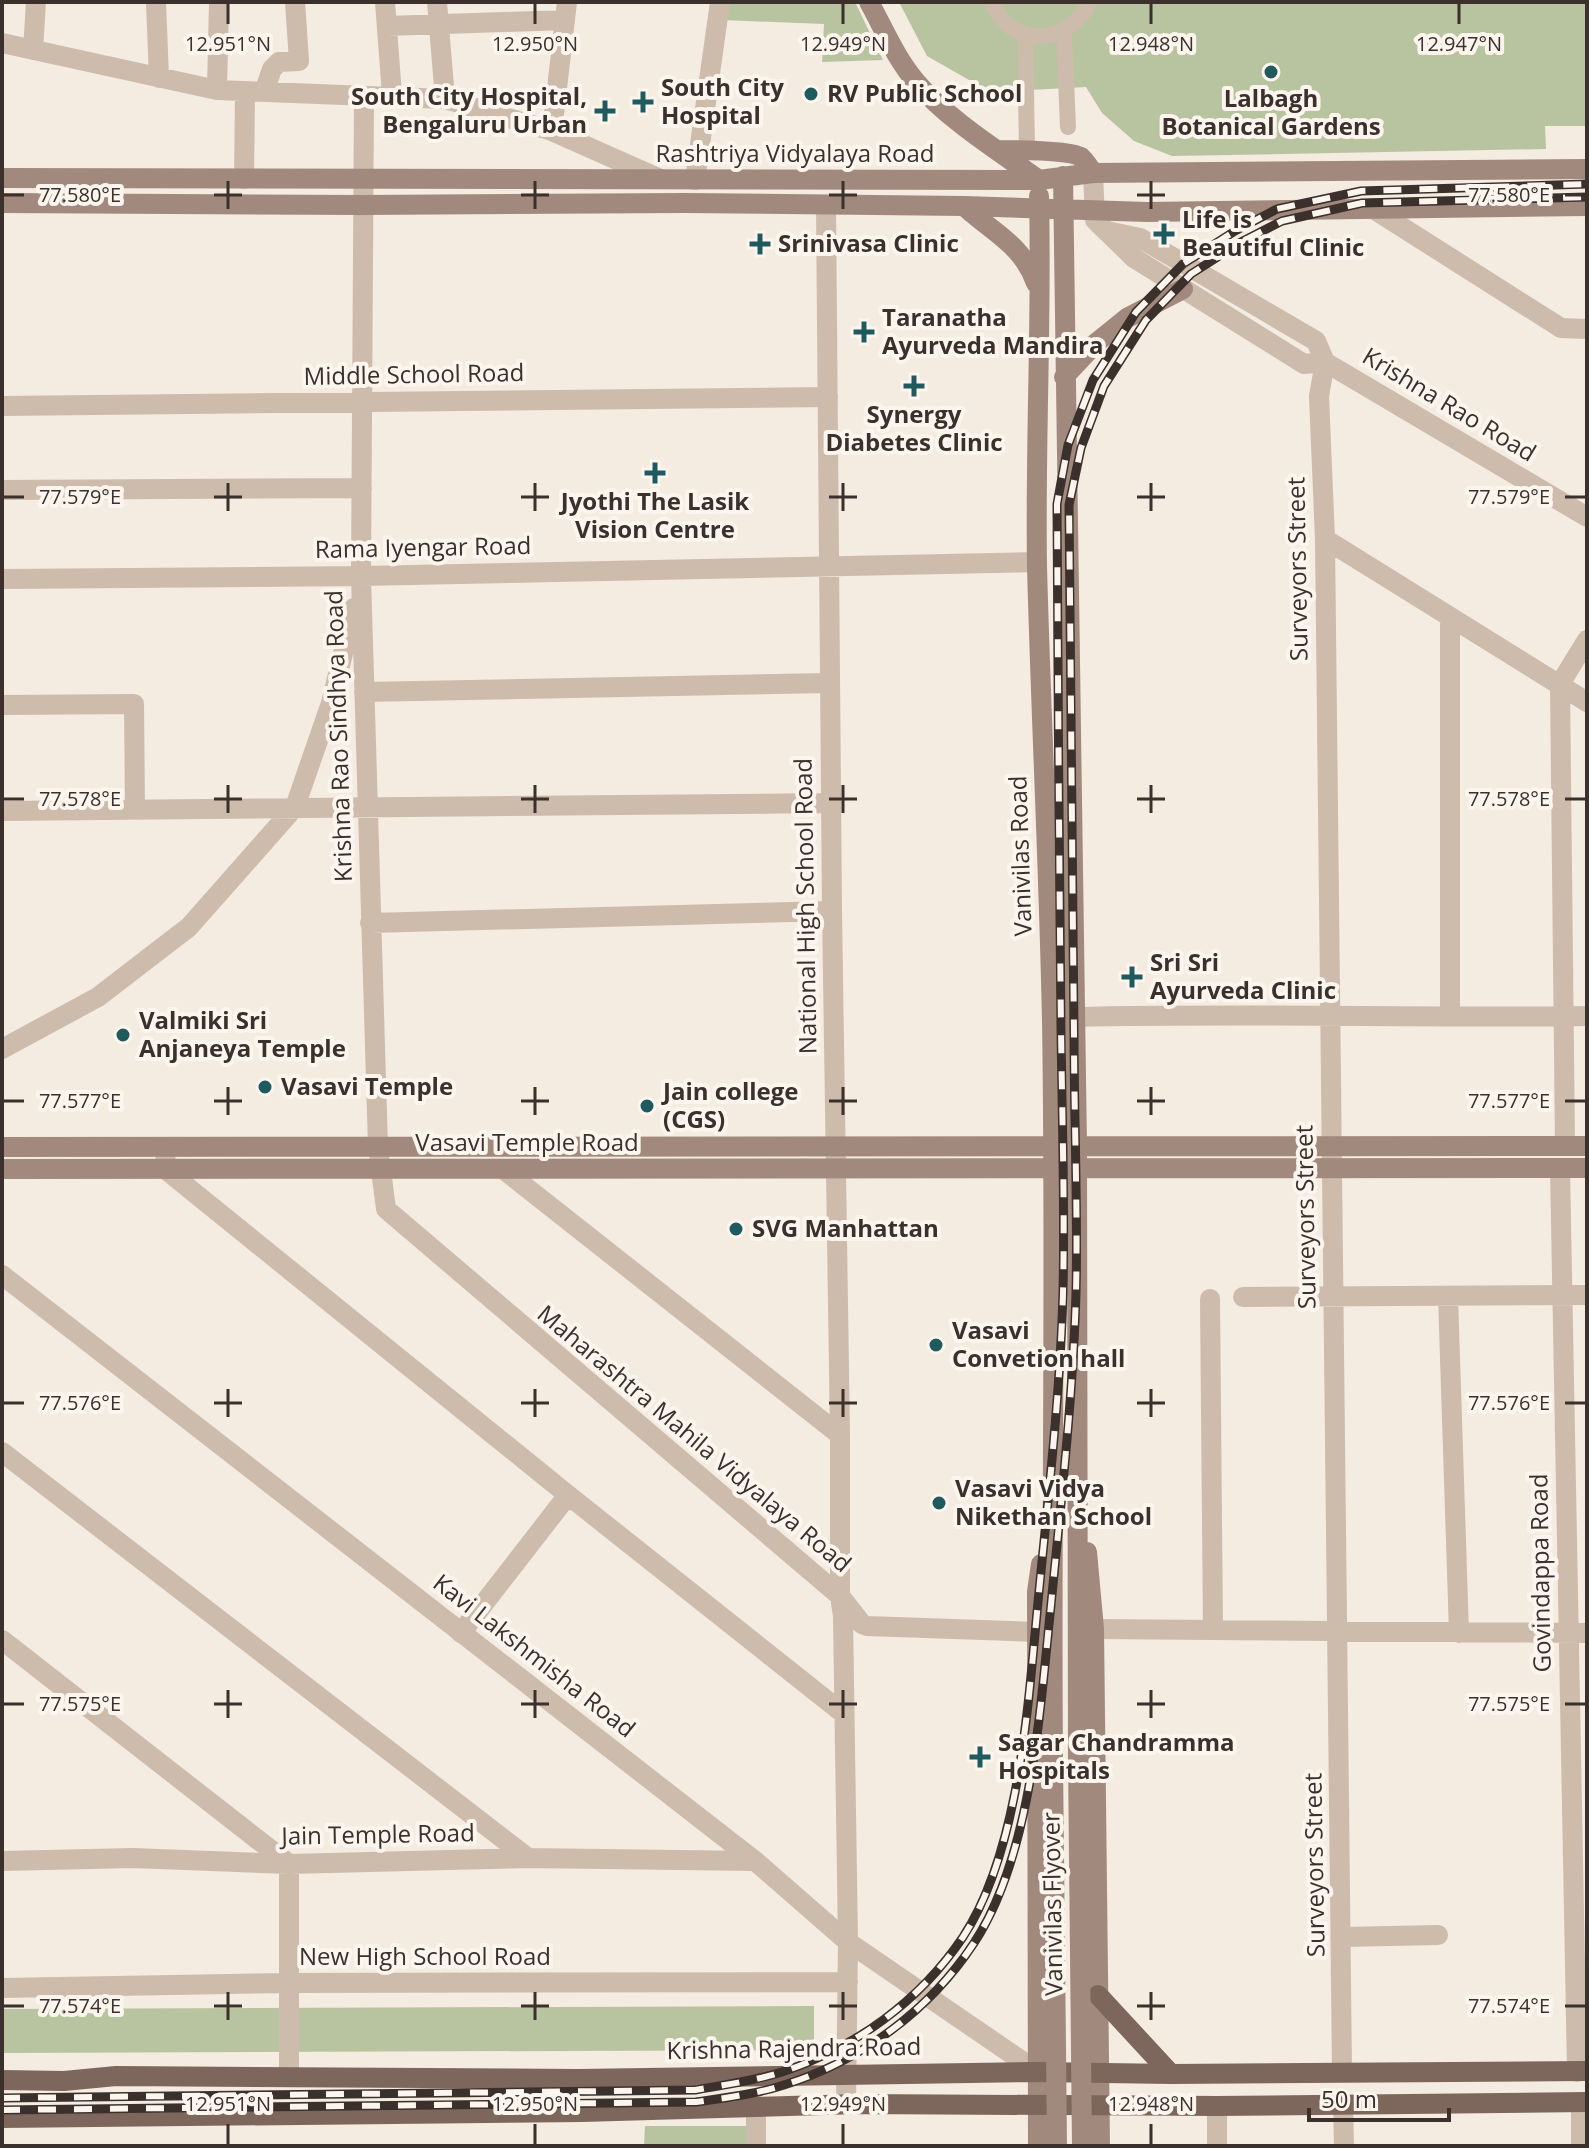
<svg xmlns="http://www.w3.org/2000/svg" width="1589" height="2148" font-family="'Open Sans',sans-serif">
<rect width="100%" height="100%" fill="#f4ebe1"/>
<path fill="#b8c4a0" d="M724,2H855L883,60L822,62L824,24L722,20Z
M899,2H1587V126H1545L1546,149L1172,156L1134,141L1102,113L1086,87L990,92L927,56Z
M814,2006V2050L2,2053V2009Z
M645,2126H765V2146H644Z"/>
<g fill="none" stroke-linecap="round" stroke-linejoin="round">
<path stroke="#cdbbac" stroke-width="16" d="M992,2C1011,50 1069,45 1090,2
M1064,32L1068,127
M1025,34L1027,150"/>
<path stroke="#cdbbac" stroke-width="20" d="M156,2L159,78
M385,2L392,95
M437,2L445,99
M387,26L565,20
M2,43L217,90L445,99L552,131L660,179
M33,50L36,2
M217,90L219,2
M264,92L272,69L279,62L299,61L295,2
M364,96L361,576L378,1147L386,1209L840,1596L862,1624L867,1626L1038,1632
M552,131L567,2
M244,179L245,92
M695,180L720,2
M826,205L832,911L840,1435V1596L843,1616L848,1942L846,2104
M1375,210L1561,328L1587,329
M1325,362L1319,396L1325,539L1342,2072
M2,406L828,397
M2,490L362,488
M1325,539L1587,702
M2,579L361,576L1037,562
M364,692L830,683
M2,705L134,704L135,810
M2,811L831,803
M370,923L832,911
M1450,1016V619
M1075,1017C1246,1013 1416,1018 1587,1016
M2,1049L98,997L189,927L295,807L331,703L354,608
M1565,1146L1560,684L1587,640
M166,1147L165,1169L568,1495L844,1714
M1560,1168L1577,2072
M503,1169L840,1435
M1243,1297L1587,1295
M1448,1297L1459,1633
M1210,1299L1213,1630
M2,1452L528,1858
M1094,1629L1587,1633
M461,1633L568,1495
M2,1640L289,1864V2077
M2,1861L133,1858L289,1864L528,1858L755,1861
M1342,1937L1438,1935
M2,1988L289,1983L848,1982
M1581,2102V2146
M1343,2104L1344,2146
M756,2105V2146
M1217,2146V2106"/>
<path stroke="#cdbbac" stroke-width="20" d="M1093,173L1095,220L1134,258L1304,364L1325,362L1587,517
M1107,231L1140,238L1316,341L1325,362
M2,1275L755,1861L848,1942L1038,2072"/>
<path stroke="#a18a7d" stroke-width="20" d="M869,2C884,29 896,59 917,83C947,119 1000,152 1039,180
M997,150C1012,150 1070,150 1081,157C1085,161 1090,168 1093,173
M1063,176L1077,1146L1078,1761
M2,178L1039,180L1093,173L1587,169
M1039,196C1042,319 1035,443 1037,566C1041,718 1049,870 1052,1022C1056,1268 1051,1514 1053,1761
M2,203L362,205L684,203L964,206L1147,212L1587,206
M964,206C993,233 1022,244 1036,283
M1064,377L1096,343L1127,318L1183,289
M2,1147L1587,1146
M2,1169L1587,1168
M1087,1552L1094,1629L1100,2146
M1038,2146L1037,1592L1041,1564"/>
<path stroke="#7d675c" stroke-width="20" d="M1098,1995L1171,2074
M2,2080L64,2081L116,2076L579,2079L1038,2072L1171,2074L1587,2071
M2,2118L582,2112L860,2104L1217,2106L1587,2102"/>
<g stroke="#3b302b" stroke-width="9">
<path id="rail" d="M2,2098L695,2090C724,2085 754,2081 782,2072C855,2048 920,2001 963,1937C1020,1850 1028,1704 1038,1602C1048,1499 1060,1396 1063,1293C1065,1204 1062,1115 1061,1027C1059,853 1058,678 1057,504L1068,445L1093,380L1136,312L1183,264L1235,231L1277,209L1361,191L1587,184
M2,2110L696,2102C725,2098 756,2094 784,2085C861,2061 930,2010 974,1943C1032,1855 1040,1709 1051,1605C1061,1502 1073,1397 1076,1293C1078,1207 1074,1120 1074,1033C1072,857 1071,681 1069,505L1081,448L1104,386L1146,320L1191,274L1241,242L1282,221L1362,203L1587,197"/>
</g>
<use href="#rail" stroke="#fbf5ee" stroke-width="6" stroke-dasharray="18" stroke-linecap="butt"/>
<path stroke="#a18a7d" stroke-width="20" d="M1053,1761L1057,2146
M1078,1761L1082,2146"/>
</g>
<path fill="none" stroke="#3b302b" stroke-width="3" d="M228,4V24M535,4V24M843,4V24M1151,4V24M1459,4V24M228,181V209M535,181V209M843,181V209M1151,181V209M4,195H24M214,195H242M521,195H549M829,195H857M1137,195H1165M1565,195H1585M228,483V511M535,483V511M843,483V511M1151,483V511M4,497H24M214,497H242M521,497H549M829,497H857M1137,497H1165M1565,497H1585M228,785V813M535,785V813M843,785V813M1151,785V813M4,799H24M214,799H242M521,799H549M829,799H857M1137,799H1165M1565,799H1585M228,1087V1115M535,1087V1115M843,1087V1115M1151,1087V1115M4,1101H24M214,1101H242M521,1101H549M829,1101H857M1137,1101H1165M1565,1101H1585M228,1389V1417M535,1389V1417M843,1389V1417M1151,1389V1417M4,1403H24M214,1403H242M521,1403H549M829,1403H857M1137,1403H1165M1565,1403H1585M228,1690V1718M535,1690V1718M843,1690V1718M1151,1690V1718M4,1704H24M214,1704H242M521,1704H549M829,1704H857M1137,1704H1165M1565,1704H1585M228,1992V2020M535,1992V2020M843,1992V2020M1151,1992V2020M4,2006H24M214,2006H242M521,2006H549M829,2006H857M1137,2006H1165M1565,2006H1585M228,2124V2144M535,2124V2144M843,2124V2144M1151,2124V2144"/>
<g fill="#1f5a5e" stroke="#fbf5ee" stroke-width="3">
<circle cx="1271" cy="72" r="8"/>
<circle cx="811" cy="94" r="8"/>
<path d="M639 90h8v8h8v8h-8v8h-8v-8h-8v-8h8z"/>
<path d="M601 99h8v8h8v8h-8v8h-8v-8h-8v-8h8z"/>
<path d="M1160 222h8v8h8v8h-8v8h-8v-8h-8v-8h8z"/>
<path d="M756 232h8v8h8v8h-8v8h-8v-8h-8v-8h8z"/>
<path d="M860 320h8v8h8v8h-8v8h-8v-8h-8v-8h8z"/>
<path d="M910 374h8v8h8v8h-8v8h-8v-8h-8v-8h8z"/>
<path d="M651 461h8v8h8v8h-8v8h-8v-8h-8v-8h8z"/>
<path d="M1128 965h8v8h8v8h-8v8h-8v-8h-8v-8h8z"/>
<circle cx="123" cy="1035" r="8"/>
<circle cx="265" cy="1087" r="8"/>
<circle cx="647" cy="1106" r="8"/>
<circle cx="736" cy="1229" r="8"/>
<circle cx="936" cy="1345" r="8"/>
<circle cx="939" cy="1503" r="8"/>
<path d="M976 1745h8v8h8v8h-8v8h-8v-8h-8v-8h8z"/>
</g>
<g text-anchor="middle" stroke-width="8" stroke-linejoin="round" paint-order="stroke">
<g font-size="24" font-weight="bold" fill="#3b302b" stroke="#fbf5ee" text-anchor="start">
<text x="661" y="96">South City<tspan x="661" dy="28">Hospital</tspan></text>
<text x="827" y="102">RV Public School</text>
<text x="587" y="105" text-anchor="end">South City Hospital,<tspan x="587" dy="28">Bengaluru Urban</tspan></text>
<text x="1271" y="107" text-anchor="middle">Lalbagh<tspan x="1271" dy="28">Botanical Gardens</tspan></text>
<text x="1182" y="228">Life is<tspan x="1182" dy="28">Beautiful Clinic</tspan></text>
<text x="778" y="252">Srinivasa Clinic</text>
<text x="882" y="326">Taranatha<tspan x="882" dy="28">Ayurveda Mandira</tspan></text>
<text x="914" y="423" text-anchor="middle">Synergy<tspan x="914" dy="28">Diabetes Clinic</tspan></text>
<text x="655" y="510" text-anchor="middle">Jyothi The Lasik<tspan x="655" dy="28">Vision Centre</tspan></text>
<text x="1150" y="971">Sri Sri<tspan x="1150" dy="28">Ayurveda Clinic</tspan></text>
<text x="139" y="1029">Valmiki Sri<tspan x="139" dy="28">Anjaneya Temple</tspan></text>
<text x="281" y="1095">Vasavi Temple</text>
<text x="663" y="1100">Jain college<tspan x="663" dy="28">(CGS)</tspan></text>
<text x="752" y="1237">SVG Manhattan</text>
<text x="952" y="1339">Vasavi<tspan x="952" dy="28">Convetion hall</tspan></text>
<text x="955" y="1497">Vasavi Vidya<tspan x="955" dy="28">Nikethan School</tspan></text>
<text x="998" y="1751">Sagar Chandramma<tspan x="998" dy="28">Hospitals</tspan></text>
</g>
<g font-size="24" fill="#3b302b" stroke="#fbf5ee">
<text x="795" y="162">Rashtriya Vidyalaya Road</text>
<text transform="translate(414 375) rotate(-1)" y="8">Middle School Road</text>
<text transform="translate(1449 405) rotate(31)" y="8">Krishna Rao Road</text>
<text transform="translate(423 548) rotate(-1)" y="8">Rama Iyengar Road</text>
<text transform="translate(1298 569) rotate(-91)" y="8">Surveyors Street</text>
<text transform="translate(339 736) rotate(-92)" y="8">Krishna Rao Sindhya Road</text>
<text transform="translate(1021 856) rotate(-92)" y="8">Vanivilas Road</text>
<text transform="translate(806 906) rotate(-91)" y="8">National High School Road</text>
<text x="527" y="1151">Vasavi Temple Road</text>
<text transform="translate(1306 1217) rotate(-91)" y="8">Surveyors Street</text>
<text transform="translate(694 1439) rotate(40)" y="8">Maharashtra Mahila Vidyalaya Road</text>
<text transform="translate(1541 1573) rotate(-91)" y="8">Govindappa Road</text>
<text transform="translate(534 1656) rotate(38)" y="8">Kavi Lakshmisha Road</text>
<text transform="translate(378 1835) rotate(-1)" y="8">Jain Temple Road</text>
<text transform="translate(1315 1865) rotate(-91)" y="8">Surveyors Street</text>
<text transform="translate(1053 1904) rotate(-91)" y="8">Vanivilas Flyover</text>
<text x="425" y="1965">New High School Road</text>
<text transform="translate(794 2049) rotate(-1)" y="8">Krishna Rajendra Road</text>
</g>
</g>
<g font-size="20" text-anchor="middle" fill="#3b302b" stroke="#fbf5ee" stroke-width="8" stroke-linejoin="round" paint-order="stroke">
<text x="228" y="51">12.951°N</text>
<text x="535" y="51">12.950°N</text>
<text x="843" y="51">12.949°N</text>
<text x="1151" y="51">12.948°N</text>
<text x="1459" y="51">12.947°N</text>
<text x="1509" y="202">77.580°E</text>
<text x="80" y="202">77.580°E</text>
<text x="1509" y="504">77.579°E</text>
<text x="80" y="504">77.579°E</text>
<text x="1509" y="806">77.578°E</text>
<text x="80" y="806">77.578°E</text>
<text x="1509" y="1108">77.577°E</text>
<text x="80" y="1108">77.577°E</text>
<text x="1509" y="1410">77.576°E</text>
<text x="80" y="1410">77.576°E</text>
<text x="1509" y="1711">77.575°E</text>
<text x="80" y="1711">77.575°E</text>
<text x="1509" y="2013">77.574°E</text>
<text x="80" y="2013">77.574°E</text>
<text x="228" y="2111">12.951°N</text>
<text x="535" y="2111">12.950°N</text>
<text x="843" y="2111">12.949°N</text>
<text x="1151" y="2111">12.948°N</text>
</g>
<rect width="1589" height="2148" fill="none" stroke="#3b302b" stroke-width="8"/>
<path d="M1309 2108v12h140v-12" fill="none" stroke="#3b302b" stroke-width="4"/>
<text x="1321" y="2108" font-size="24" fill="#3b302b" stroke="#fbf5ee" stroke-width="6" paint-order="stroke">50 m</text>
</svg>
